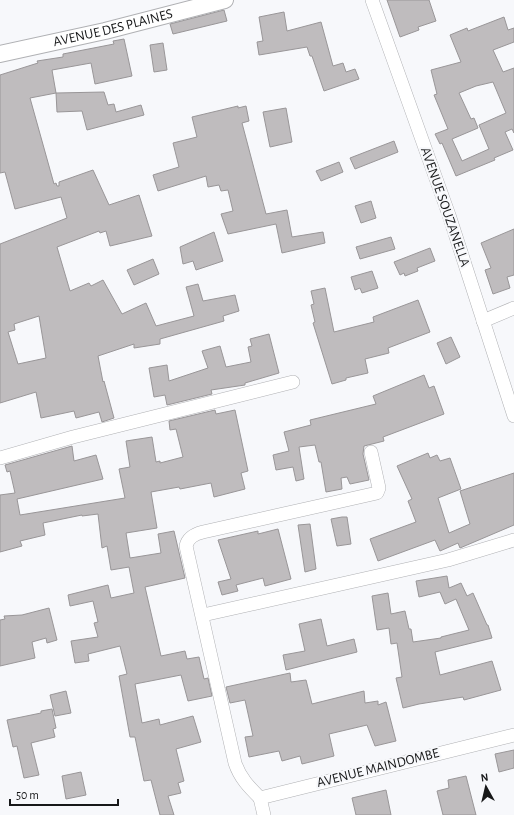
<svg xmlns="http://www.w3.org/2000/svg" width="514" height="815" font-family="'Alegreya Sans',sans-serif">
<rect width="100%" height="100%" fill="#f7f8fb"/>
<g fill="#bfbcbe" stroke="#999698" fill-rule="evenodd">
<polygon points="387,0 429,0 436,21 418,27 419,30 400,37"/>
<polygon points="224,10 227,21 173,34 170,24"/>
<polygon points="284,12 287,31 321,22 333,66 343,63 346,72 355,69 359,79 324,91 312,56 310,56 307,47 259,55 257,42 263,41 259,17"/>
<path d="M504 17 508 30 514 28V42L493 50 503 72 514 68V133L512 129 505 132 513 150 494 158 495 160 456 176 442 143 440 144 435 134 448 129 434 95 437 94 431 70 461 62 450 35 467 28 468 31ZM493 82 506 113 479 125 489 149 462 161 452 139 478 128 474 118 471 119 459 93 476 86Z"/>
<path d="M124 39 132 76 95 84 91 63 52 70 56 93 30 98 54 184 56 183 57 186H59V182L93 170 109 205 139 195 152 236 110 246 106 231 100 233 99 231 57 247 70 291 89 283 91 286 103 280 122 314 146 303 156 326 194 316 186 287 198 284 203 301 235 295 239 311 223 316 224 321 160 339V344L134 348V344L98 356 103 382 104 381 114 418 102 422 99 412 76 418 74 411 41 418 36 392 0 403V244L67 218 61 197 15 209 5 172 0 173V75L38 63 37 61 63 57V54L114 44 113 41ZM39 316 46 358 18 364 8 332 15 330 14 324Z"/>
<polygon points="163,43 167,70 154,72 150,45"/>
<polygon points="104,92 108,105 114,104 116,112 141,105 144,115 87,130 82,111 57,112 56,93"/>
<polygon points="238,106 238,108 246,106 249,121 242,123 266,214 287,210 292,237 323,232 325,243 282,253 276,224 228,234 221,214 233,211 228,190 221,191 219,185 208,187 206,176 158,191 153,175 179,167 173,143 197,137 192,117"/>
<polygon points="286,108 292,142 270,147 263,112"/>
<polygon points="394,141 398,152 355,169 350,158"/>
<polygon points="339,162 343,172 321,181 316,171"/>
<polygon points="371,201 376,218 361,223 355,206"/>
<polygon points="514,229 514,275 507,277 510,288 493,294 485,270 491,268 481,243"/>
<polygon points="214,232 223,261 196,270 193,261 183,264 180,247"/>
<polygon points="391,237 395,249 360,259 356,247"/>
<polygon points="430,248 435,261 417,268 418,271 405,276 404,273 400,275 394,262"/>
<polygon points="153,259 159,274 134,285 127,270"/>
<polygon points="372,271 378,288 362,293 360,288 355,290 351,277"/>
<polygon points="325,288 334,332 374,322 373,317 418,300 430,332 388,348 389,353 365,359 368,373 346,378 346,380 332,384 313,323 315,322 311,305 314,304 311,291"/>
<polygon points="269,334 279,373 245,383 245,385 211,390 212,394 167,405 165,395 154,397 149,368 167,365 169,381 208,368 202,351 220,346 226,367 251,362 248,347 252,346 250,339"/>
<polygon points="451,337 460,357 446,364 437,343"/>
<polygon points="424,375 429,388 434,386 444,414 383,437 384,441 364,446 363,454 369,480 350,484 347,477 341,478 342,489 326,492 321,462 319,462 315,445 299,447 304,479 296,481 293,467 276,470 273,455 289,451 284,432 311,425 310,420 376,404 373,396"/>
<polygon points="215,410 216,414 235,410 248,471 241,473 245,489 214,497 211,483 180,489 179,487 151,492 157,528 126,533 130,558 161,553 158,534 174,531 185,578 145,587 161,656 185,651 187,659 199,657 204,679 208,678 212,696 188,701 181,675 135,684 142,723 159,719 160,725 193,716 201,742 176,749 184,781 178,783 181,793 168,796 174,815 160,815 151,780 144,781 135,737 130,737 119,676 127,674 120,646 88,654 89,661 75,663 71,641 98,637 94,623 98,622 93,601 70,606 68,595 108,585 111,598 134,593 129,567 111,570 107,546 102,548 98,514 82,516 82,515 43,523 45,535 20,541 22,546 0,552 0,495 15,493 10,471 7,472 5,465 72,446 74,461 96,455 103,479 17,499 20,515 125,498 119,469 130,467 126,441 152,437 156,462 160,461 160,463 183,457 176,429 170,430 169,421"/>
<polygon points="428,453 430,458 437,455 440,461 450,458 461,489 438,498 449,533 470,524 460,491 514,473 514,525 460,548 458,543 440,551 435,540 378,561 370,539 416,522 408,501 412,499 397,466"/>
<polygon points="342,517 347,517 351,544 337,546 331,519"/>
<polygon points="310,524 316,569 305,572 298,525"/>
<polygon points="278,529 291,579 265,586 263,578 236,585 238,591 222,595 218,582 231,579 218,540 258,531 258,534"/>
<polygon points="447,576 449,588 461,583 467,596 473,593 487,625 488,625 492,638 435,652 440,675 492,661 501,690 464,700 463,697 419,704 403,708 396,678 402,677 397,643 391,644 389,628 377,630 372,596 388,593 391,614 405,611 409,629 411,629 413,642 441,638 441,637 469,630 456,599 445,604 440,592 419,597 416,581"/>
<polygon points="49,608 57,640 47,643 46,638 32,642 35,658 0,666 0,620 5,619 4,616 22,615"/>
<polygon points="321,619 327,646 354,639 357,652 286,670 283,655 305,651 299,624"/>
<polygon points="290,673 291,682 306,680 312,704 364,691 365,703 378,701 378,705 386,702 396,741 375,746 367,725 329,734 334,756 302,764 300,756 282,761 279,751 249,757 245,737 253,736 245,700 230,703 226,687"/>
<polygon points="66,691 71,713 55,716 50,695"/>
<polygon points="52,709 56,728 53,729 55,737 31,743 39,775 24,778 17,746 13,747 7,720 41,713 41,711"/>
<polygon points="514,750 514,768 499,772 495,754"/>
<polygon points="81,772 86,795 66,799 62,776"/>
<polygon points="466,776 476,815 443,815 437,791 449,788 448,780"/>
<polygon points="386,790 391,815 356,815 352,798"/>
</g>
<g fill="none" stroke-linecap="round" stroke-linejoin="round">
<g stroke="#b0b1b4" stroke-width="14">
<g id="minor">
<polyline points="372,0 449,215 514,416"/>
<polyline points="483,321 514,308"/>
<polyline points="0,458 73,437 293,382"/>
<polyline points="203,615 448,560 514,540"/>
<path d="M260 798C249 787 240 778 235 763L186 546C188 537 195 534 203 532L377 493 379 488 371 452"/>
<polyline points="260,798 514,735"/>
<polyline points="260,798 264,815"/>
</g>
</g>
<g stroke="#b0b1b4" stroke-width="18">
<g id="tertiary">
<path id="s1" d="M0 54 105 31 225 0"/>
</g>
</g>
<use href="#minor" stroke="#fff" stroke-width="13"/>
<use href="#tertiary" stroke="#fff" stroke-width="16"/>
</g>
<g text-anchor="middle" dominant-baseline="central" stroke-width="4" stroke-linejoin="round" paint-order="stroke">
<g font-size="14" fill="#171819" stroke="#f7f8fb">
<text stroke="none"><textPath href="#s1" startOffset="116">AVENUE DES PLAINES</textPath></text>
<text transform="translate(445 207) rotate(71)">AVENUE SOUZANELLA</text>
<text transform="translate(378 768) rotate(-14)">AVENUE MAINDOMBE</text>
</g>
</g>
<g transform="translate(486 787) rotate(352)" stroke="#f7f8fb" stroke-width="3" paint-order="stroke">
<path d="M0-3L7 15L0 10L-7 15Z" fill="#171819"/>
<text y="-6" font-size="11" font-weight="bold" text-anchor="middle" fill="#171819">N</text>
</g>
<path d="M10 799v6h108v-6" fill="none" stroke="#171819" stroke-width="2"/>
<text x="16" y="799" font-size="12" fill="#171819" stroke="#f7f8fb" stroke-width="3" paint-order="stroke">50 m</text>
</svg>
